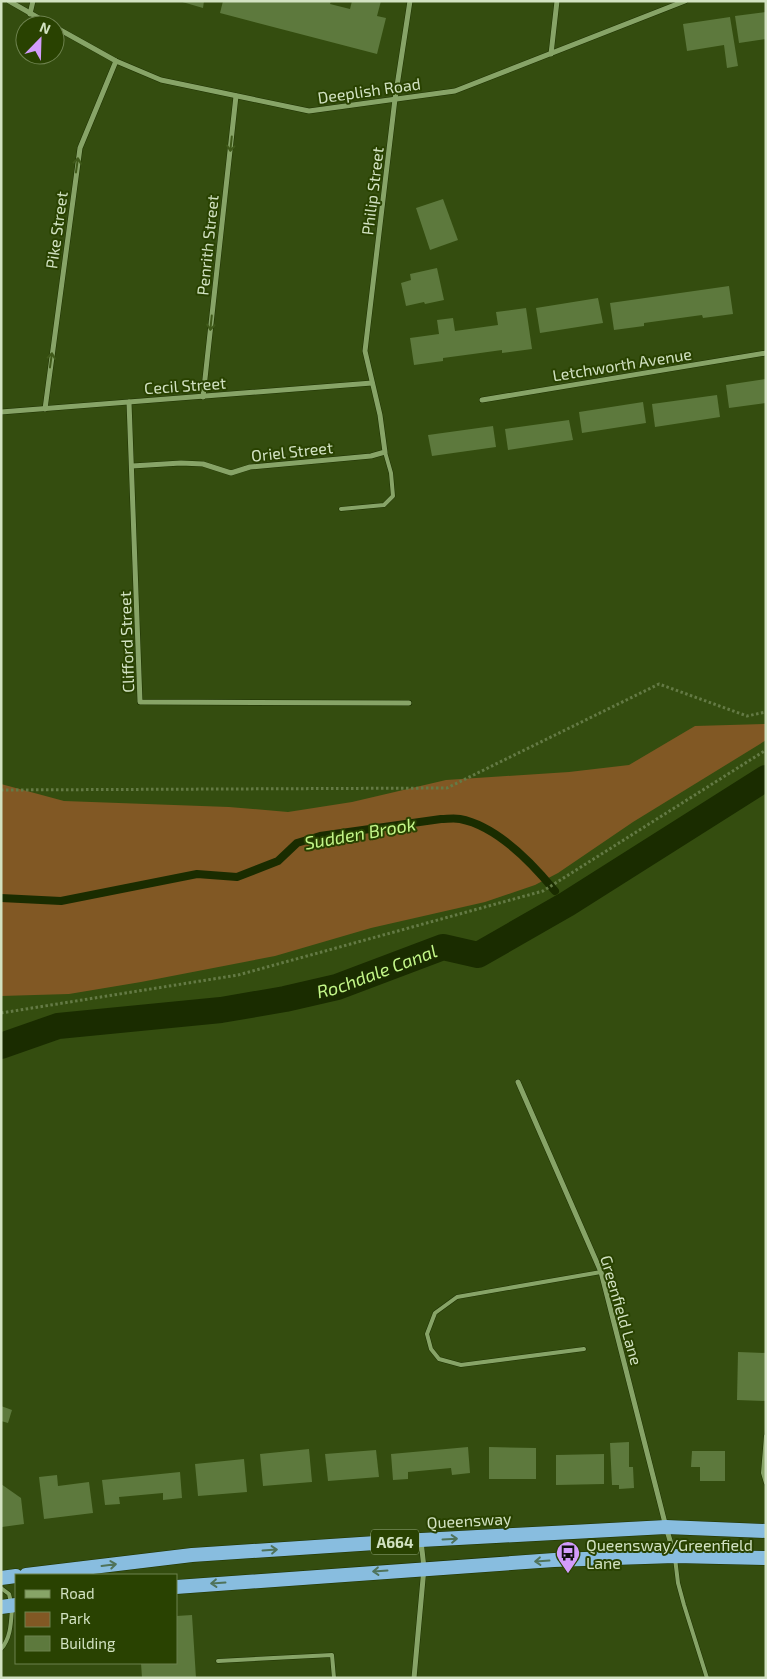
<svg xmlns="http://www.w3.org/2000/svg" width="767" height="1679" font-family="'Exo 2',sans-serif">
<rect width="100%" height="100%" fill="#344d0f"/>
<polygon fill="#815824" points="766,724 766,740 760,744 633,822 558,873 535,885 485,902 371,928 275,956 141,982 69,994 1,996 1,784 64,801 229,807 288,812 352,802 446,780 569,772 629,765 695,726"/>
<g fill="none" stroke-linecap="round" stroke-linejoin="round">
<path stroke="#1a2c00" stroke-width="8" d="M1 898 61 901 197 874 237 877 278 861 297 843 320 836 441 819C447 819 454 818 460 819 497 826 532 863 555 891"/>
<path stroke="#1a2c00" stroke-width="26" id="s1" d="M1 1046 58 1026 221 1010 285 999 337 987 443 947 478 955 567 904 766 778"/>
</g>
<g fill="#5d793d">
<polygon points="179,1 204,1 203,8"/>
<polygon points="223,1 331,1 330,4 350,9 352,1 381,1 377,16 386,18 377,54 220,13"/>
<polygon points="766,12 766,39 739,43 735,16"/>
<polygon points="730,17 738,66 727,68 724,45 687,51 683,24"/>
<polygon points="443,199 458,240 430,250 416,208"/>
<polygon points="437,268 444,300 425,304 424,302 406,306 401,283 411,280 410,274"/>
<polygon points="729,286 733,314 703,318 702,315 644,323 644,326 614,330 610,303"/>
<polygon points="598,298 603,323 540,333 536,308"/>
<polygon points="526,308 532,349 502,353 502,350 473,354 443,358 443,361 414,365 410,338 439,334 437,320 453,318 455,331 498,325 496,312"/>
<polygon points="766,379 766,403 729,408 726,385"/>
<polygon points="717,395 720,417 655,427 652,404"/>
<polygon points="643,402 646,423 582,433 579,412"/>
<polygon points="569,420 573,440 508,450 505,429"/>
<polygon points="493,426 496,447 432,456 428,435"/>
<polygon points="738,1352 766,1353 766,1401 737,1400"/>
<polygon points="1,1406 12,1410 8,1423 1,1421"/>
<polygon points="629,1442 629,1467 633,1467 634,1488 619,1489 619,1485 612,1485 610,1443"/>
<polygon points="468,1447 470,1473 452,1475 451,1468 408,1472 408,1479 393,1480 391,1454"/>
<polygon points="489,1447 536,1448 536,1479 489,1479"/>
<polygon points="309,1449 312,1482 263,1486 260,1454"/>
<polygon points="376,1450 379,1477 328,1481 325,1454"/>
<polygon points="692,1451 725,1451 725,1481 700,1481 700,1467 691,1467"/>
<polygon points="604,1454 604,1484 556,1485 556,1455"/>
<polygon points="244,1459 247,1492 198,1496 195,1464"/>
<polygon points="180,1472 182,1498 163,1500 163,1493 119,1497 120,1504 105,1505 102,1480"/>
<polygon points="57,1475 58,1486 89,1482 93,1513 44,1519 39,1477"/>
<polygon points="1,1484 21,1498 24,1524 2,1527"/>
<polygon points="192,1615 196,1678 142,1678 141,1663 176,1663 176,1616"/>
</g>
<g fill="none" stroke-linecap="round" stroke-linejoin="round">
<g stroke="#1e3102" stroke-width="5">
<g id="service">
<polyline points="341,509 384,505 393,496 391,473 385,452"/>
<polyline points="584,1349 461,1365 439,1359 431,1349 427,1334 435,1313 457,1297 601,1272"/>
<polyline points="766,1436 763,1473 766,1483"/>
<polyline points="675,1558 678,1583 684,1605 707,1678"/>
<polyline points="1,1588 9,1594 11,1602"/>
<path d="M1 1649C11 1638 11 1622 12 1608"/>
<polyline points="218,1661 332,1655 334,1678"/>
</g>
</g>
<g stroke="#1e3102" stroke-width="6">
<g id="minor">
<polyline points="9,1 51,25"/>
<polyline points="30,14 33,1"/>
<polyline points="55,27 116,61 161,80 309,111 455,91 685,1"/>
<polyline points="551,54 557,1"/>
<polyline points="203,397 236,96"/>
<polyline points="482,400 766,353"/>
<polyline points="129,402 140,702 409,703"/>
<polyline points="45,409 80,148 116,61"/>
<polyline points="1,412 372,383"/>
<polyline points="132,466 181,463 203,464 231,473 250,467 371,456 385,452 380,415 365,351 395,99 410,1"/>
<polyline points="518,1082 601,1272 666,1527 674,1554"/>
<polyline points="414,1678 424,1568 421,1541"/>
</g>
</g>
<g stroke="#1e3102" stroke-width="15">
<g id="trunk">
<polyline points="26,1575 192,1555 421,1540 666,1527 766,1531"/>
<polyline points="1,1578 16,1576"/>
<polyline points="176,1587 554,1560 675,1556 766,1558"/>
<polyline points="1,1607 16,1605"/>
</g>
</g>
<g stroke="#647a45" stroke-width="3" stroke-dasharray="2.5 2.5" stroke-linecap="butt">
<polyline points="1,790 447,788 659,684 747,716 766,712"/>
<polyline points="1,1013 238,975 543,891 766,750"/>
</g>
<use href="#service" stroke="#87a467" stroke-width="4"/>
<use href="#minor" stroke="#87a467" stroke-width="5"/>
<use href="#trunk" stroke="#88bddf" stroke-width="14"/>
</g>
<defs><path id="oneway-shaft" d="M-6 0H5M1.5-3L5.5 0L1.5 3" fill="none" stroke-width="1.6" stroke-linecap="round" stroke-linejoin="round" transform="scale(1.25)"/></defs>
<g stroke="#405a1a">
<use href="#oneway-shaft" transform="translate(231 144) rotate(96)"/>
<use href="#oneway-shaft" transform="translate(77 165) rotate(-82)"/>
<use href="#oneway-shaft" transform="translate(211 323) rotate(96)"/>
<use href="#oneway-shaft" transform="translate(51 360) rotate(-82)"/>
</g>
<g stroke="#4f735a">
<use href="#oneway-shaft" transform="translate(450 1539) rotate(-3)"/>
<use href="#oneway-shaft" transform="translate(270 1550) rotate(-4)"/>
<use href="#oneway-shaft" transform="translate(542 1561) rotate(176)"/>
<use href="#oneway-shaft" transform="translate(109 1565) rotate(-7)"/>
<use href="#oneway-shaft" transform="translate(380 1571) rotate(176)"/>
<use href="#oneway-shaft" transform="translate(218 1583) rotate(176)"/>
</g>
<defs>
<g id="bus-pin" transform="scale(1.25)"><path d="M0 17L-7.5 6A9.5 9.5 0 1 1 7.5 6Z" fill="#d39cfc" stroke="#294201"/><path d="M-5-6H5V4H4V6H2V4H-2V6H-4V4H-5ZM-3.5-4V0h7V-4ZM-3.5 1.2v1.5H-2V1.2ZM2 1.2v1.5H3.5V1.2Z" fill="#111"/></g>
</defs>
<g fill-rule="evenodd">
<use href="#bus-pin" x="568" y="1553"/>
</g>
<g text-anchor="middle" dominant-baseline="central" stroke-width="4" stroke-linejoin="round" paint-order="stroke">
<rect fill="#294201" stroke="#9fb288" stroke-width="1" x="371" y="1529.5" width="48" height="25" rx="4"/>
<g font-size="15" font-weight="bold" fill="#d2e2c2">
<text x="395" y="1542">A664</text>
</g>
<g font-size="16" fill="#d2e2c2" stroke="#294201">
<text transform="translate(369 90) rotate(-8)">Deeplish Road</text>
<text transform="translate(372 191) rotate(-83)">Philip Street</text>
<text transform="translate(56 230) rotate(-82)">Pike Street</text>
<text transform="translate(207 245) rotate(-84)">Penrith Street</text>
<text transform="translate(622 364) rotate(-9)">Letchworth Avenue</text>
<text transform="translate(185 385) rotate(-4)">Cecil Street</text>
<text transform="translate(292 451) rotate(-6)">Oriel Street</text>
<text transform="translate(126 642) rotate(-92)">Clifford Street</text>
<text transform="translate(622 1310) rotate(74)">Greenfield Lane</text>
<text transform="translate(469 1520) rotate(-3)">Queensway</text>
</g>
<g font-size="16" fill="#d2e2c2" stroke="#294201" text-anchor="start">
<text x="586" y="1544">Queensway/Greenfield<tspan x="586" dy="18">Lane</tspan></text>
</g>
<g font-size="18" font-style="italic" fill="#c3f688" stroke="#294201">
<text transform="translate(360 833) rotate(-10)">Sudden Brook</text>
<text stroke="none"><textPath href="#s1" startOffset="385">Rochdale Canal</textPath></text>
</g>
</g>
<rect width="767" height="1679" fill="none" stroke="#d2e2c2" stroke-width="5"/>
<rect x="15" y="1574" width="162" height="90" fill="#294201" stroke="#6d824e"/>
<rect x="25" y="1590" width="25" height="8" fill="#87a467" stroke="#6d824e"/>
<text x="60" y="1599" font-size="15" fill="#d2e2c2">Road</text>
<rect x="25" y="1612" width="25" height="15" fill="#815824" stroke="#6d824e"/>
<text x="60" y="1624" font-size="15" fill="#d2e2c2">Park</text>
<rect x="25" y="1636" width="25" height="15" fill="#5d793d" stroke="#6d824e"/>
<text x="60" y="1649" font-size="15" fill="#d2e2c2">Building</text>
<g transform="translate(40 40) rotate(23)"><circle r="24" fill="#294201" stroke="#6d824e"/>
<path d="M0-4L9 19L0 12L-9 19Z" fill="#d39cfc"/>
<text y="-8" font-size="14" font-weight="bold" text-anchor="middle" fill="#d2e2c2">N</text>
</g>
</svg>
